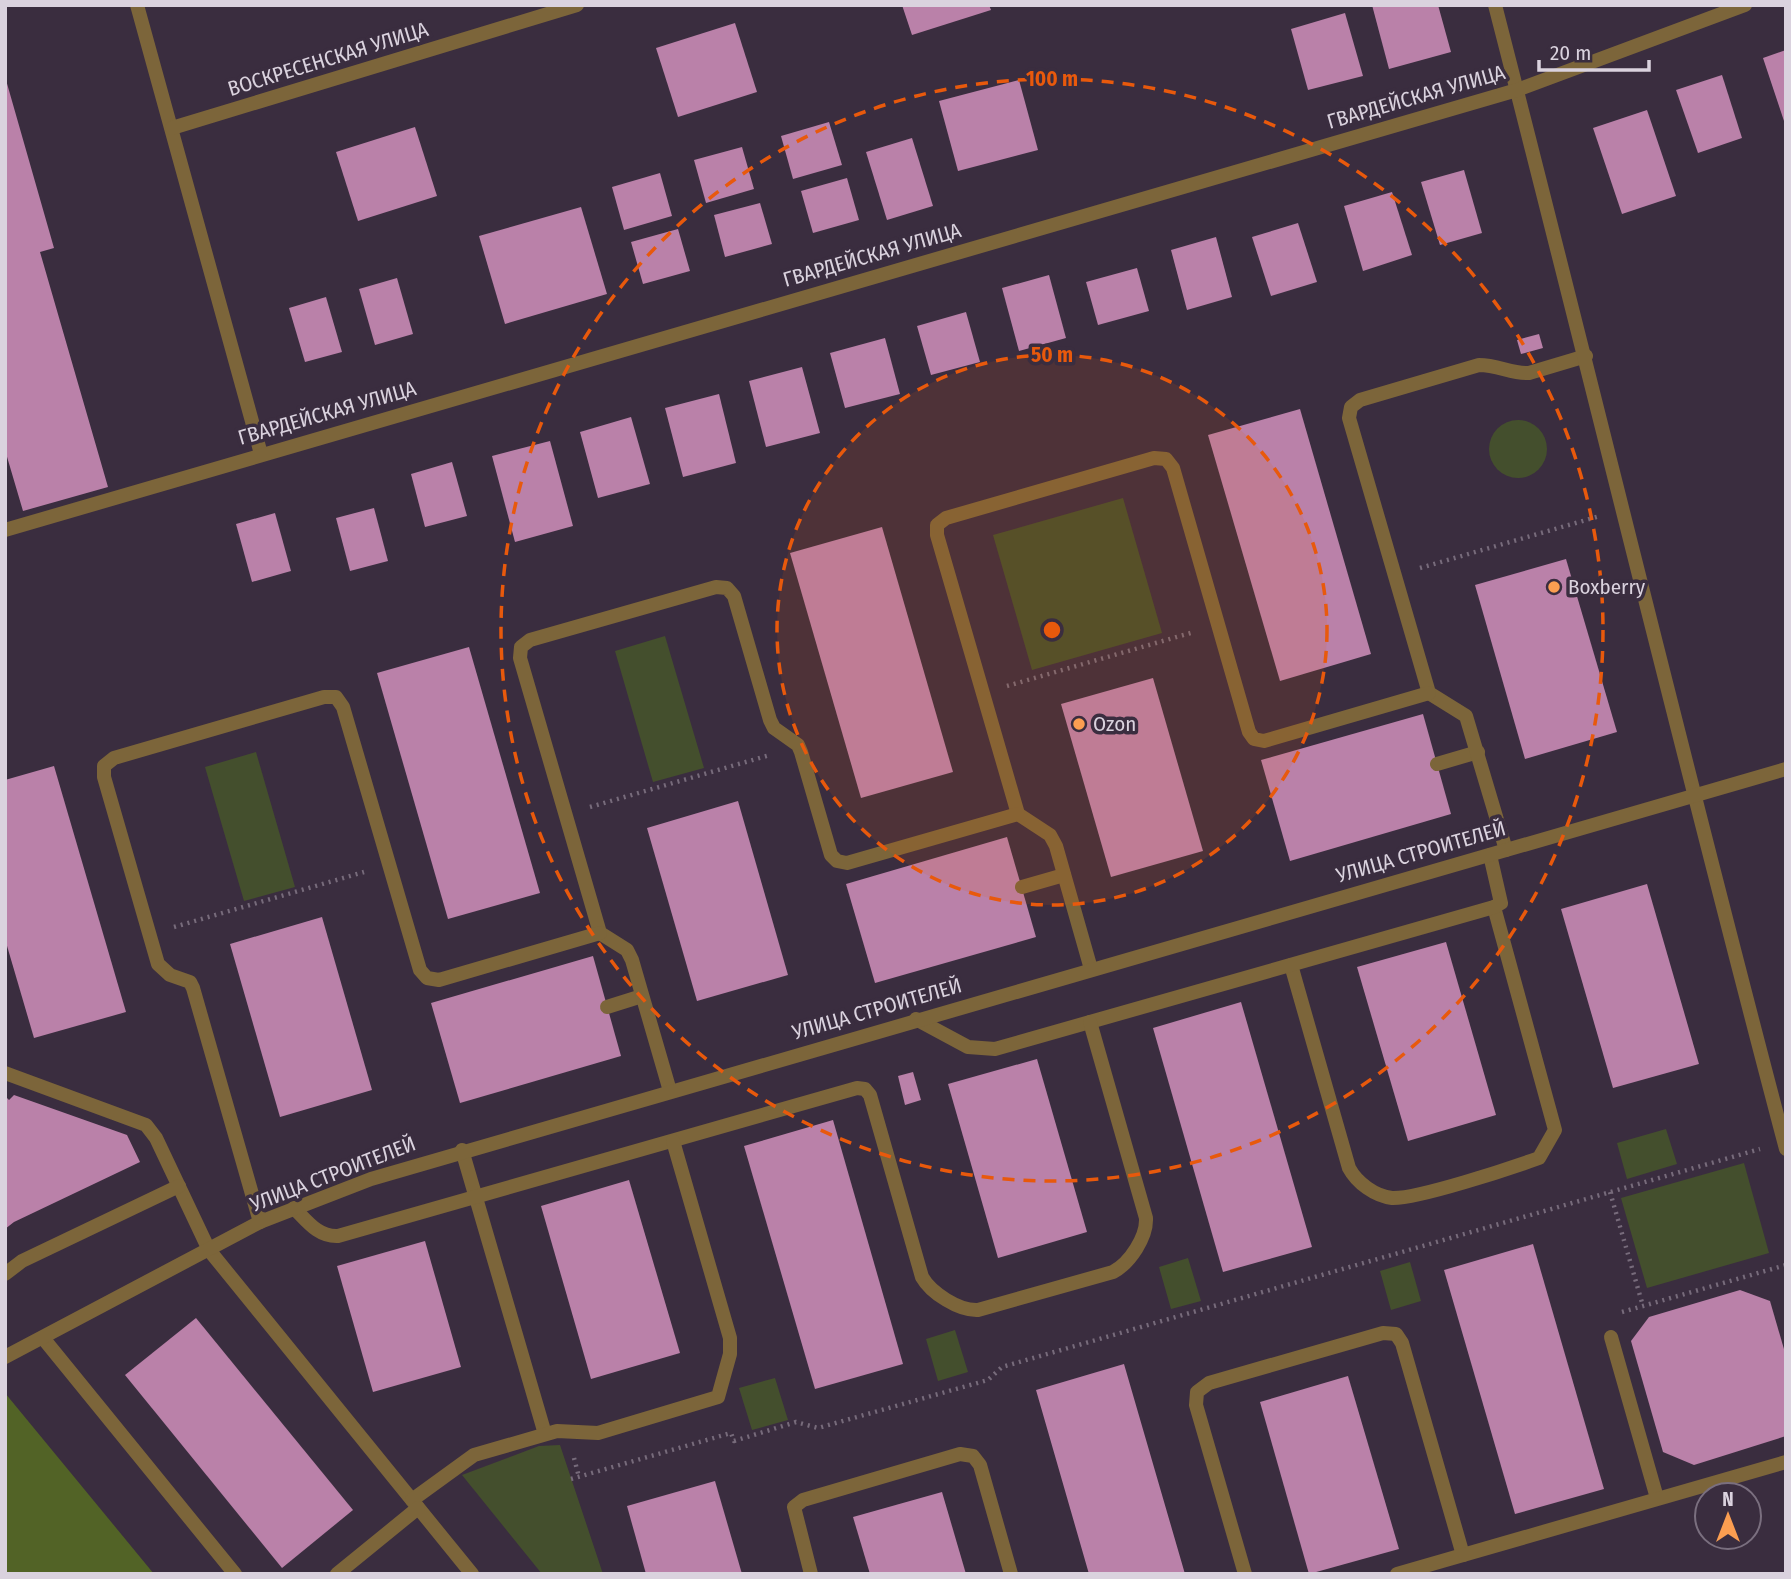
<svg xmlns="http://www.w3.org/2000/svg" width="1791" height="1579" font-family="'Fira Sans Condensed',sans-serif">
<rect width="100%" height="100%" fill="#3a2d3f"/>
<g fill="#444f2d">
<circle cx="1518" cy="449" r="29"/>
<polygon points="1123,498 1162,633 1032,670 993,535"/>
<polygon points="665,636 704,768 653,782 615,651"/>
<polygon points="256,752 295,887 244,901 205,767"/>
<polygon points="1666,1129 1677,1164 1627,1179 1617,1143"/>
<polygon points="1744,1163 1769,1253 1647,1288 1621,1198"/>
<polygon points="1188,1258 1201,1301 1171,1309 1159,1267"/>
<polygon points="1410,1262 1421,1301 1391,1310 1380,1271"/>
<polygon points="955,1330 968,1372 938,1381 926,1339"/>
<polygon points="775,1378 788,1420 752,1430 739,1388"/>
<polygon points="560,1445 603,1574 542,1574 462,1475 539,1446"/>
</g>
<polygon fill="#526326" points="5,1393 154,1574 5,1574"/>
<g fill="#ba81a9">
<polygon points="902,5 989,5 991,10 912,35"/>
<polygon points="1372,5 1438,5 1451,52 1389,69"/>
<polygon points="1345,13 1363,76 1308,90 1291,29"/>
<polygon points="735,23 757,92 678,117 656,48"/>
<polygon points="1786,50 1786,124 1785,124 1763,58"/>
<polygon points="1722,75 1742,138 1698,153 1676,90"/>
<polygon points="6,80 54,248 40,252 108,487 23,511 5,450"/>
<polygon points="1019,80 1038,150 958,171 939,101"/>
<polygon points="1647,110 1676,196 1622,214 1593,128"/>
<polygon points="829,122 842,165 793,179 781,136"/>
<polygon points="415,127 437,196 358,221 336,152"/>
<polygon points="912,138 933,206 887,220 866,152"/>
<polygon points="742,147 754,189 706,203 694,160"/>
<polygon points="1464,170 1482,233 1440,245 1421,182"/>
<polygon points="660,173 672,216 624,230 612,187"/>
<polygon points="847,178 859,220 813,233 801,191"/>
<polygon points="1392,192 1412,255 1363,271 1344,206"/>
<polygon points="760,203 772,244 725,257 714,215"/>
<polygon points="581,207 607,294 505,324 479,236"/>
<polygon points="1298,223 1317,282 1271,296 1252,237"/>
<polygon points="678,229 690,271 643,284 631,242"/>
<polygon points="1216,237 1232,297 1187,310 1171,250"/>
<polygon points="1137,268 1149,311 1098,325 1086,282"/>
<polygon points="1049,275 1066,338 1019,351 1002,288"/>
<polygon points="397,278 413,334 375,345 359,289"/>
<polygon points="326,297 342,352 305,362 289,308"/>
<polygon points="966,312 980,362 931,375 917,326"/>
<polygon points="1539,334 1543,348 1521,354 1517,340"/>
<polygon points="885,338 900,394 845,408 830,353"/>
<polygon points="802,367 820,433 766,447 749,381"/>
<polygon points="719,394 736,463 683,477 665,408"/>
<polygon points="1300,409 1371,654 1280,681 1208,435"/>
<polygon points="631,417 650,484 598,498 580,432"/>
<polygon points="550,441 573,526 515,542 492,456"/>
<polygon points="452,462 467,516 425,527 411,474"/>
<polygon points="374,508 388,561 350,571 336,518"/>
<polygon points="275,513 291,571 252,582 236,524"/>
<polygon points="882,527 953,772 861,798 790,553"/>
<polygon points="1566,559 1617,732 1525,759 1475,585"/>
<polygon points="469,647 540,893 448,919 377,673"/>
<polygon points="1153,678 1203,851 1111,877 1061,704"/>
<polygon points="1423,714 1451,814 1290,861 1261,760"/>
<polygon points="54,766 126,1012 34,1038 5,939 5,780"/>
<polygon points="738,801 788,975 697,1001 647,828"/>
<polygon points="1007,837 1036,937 875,983 846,884"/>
<polygon points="1647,884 1699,1064 1613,1088 1561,909"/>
<polygon points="322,917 372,1090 280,1117 230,944"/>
<polygon points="1446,942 1496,1115 1408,1141 1357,967"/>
<polygon points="593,956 621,1056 460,1103 431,1003"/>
<polygon points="1241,1002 1312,1247 1223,1272 1153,1028"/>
<polygon points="1037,1059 1087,1232 998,1258 948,1084"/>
<polygon points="913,1072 921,1100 905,1105 898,1076"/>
<polygon points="14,1095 127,1135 140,1162 14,1222 5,1229 5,1096 9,1100"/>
<polygon points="833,1120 903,1364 815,1389 744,1146"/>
<polygon points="629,1180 680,1353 591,1379 541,1206"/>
<polygon points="425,1241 461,1367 373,1392 337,1266"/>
<polygon points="1533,1244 1604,1489 1515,1514 1444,1270"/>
<polygon points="1740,1290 1770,1301 1786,1356 1786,1436 1694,1465 1663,1452 1631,1341 1649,1317"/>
<polygon points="196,1318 353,1510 282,1568 125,1375"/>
<polygon points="1124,1364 1142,1426 1185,1574 1089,1574 1036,1390"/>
<polygon points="1348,1376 1399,1549 1309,1574 1260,1402"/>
<polygon points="715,1481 742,1574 646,1574 627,1506"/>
<polygon points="942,1492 966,1574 870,1574 853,1517"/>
</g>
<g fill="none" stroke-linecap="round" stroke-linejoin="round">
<g stroke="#776b7b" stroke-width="4.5" stroke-dasharray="2 5" stroke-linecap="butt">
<polyline points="1420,568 1600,516"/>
<polyline points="1007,686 1194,632"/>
<polyline points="590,807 770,755"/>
<polyline points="174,927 364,872"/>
<polyline points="1610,1192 1643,1306"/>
<polyline points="1622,1312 1786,1265"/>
<polyline points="574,1458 579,1477"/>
<polyline points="571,1479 731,1433 734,1441 796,1422 818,1428 988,1380 1002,1367 1760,1149"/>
</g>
<g stroke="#7c653a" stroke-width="14">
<polyline points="1437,764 1478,752"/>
<path d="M1506 850 1466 716 1429 693 1349 418 1351 407 1360 400 1479 365C1498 365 1512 374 1529 373L1586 356"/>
<polyline points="1022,887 1064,875"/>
<path d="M1291 965 1349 1168C1357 1183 1375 1196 1392 1198 1418 1199 1511 1168 1539 1158L1555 1130 1494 907"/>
<polyline points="1091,969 1056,846 1050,835 1018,814 937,535 937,525 946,518 1154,458 1166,459 1173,468 1249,732 1254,739 1264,741 1429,693"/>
<polyline points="607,1007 642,996"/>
<polyline points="916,1019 968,1047 995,1049 1494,907 1501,903 1490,855"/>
<polyline points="5,1073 146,1125 156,1138 209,1250 472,1574"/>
<polyline points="670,1091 632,960 627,950 600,933 520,658 521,647 530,640 716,587 727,588 734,596 770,720 774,728 798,745 801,752 831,855 837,861 847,863 1018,814"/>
<polyline points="462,1150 545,1434"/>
<path d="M294 1208C307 1221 318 1237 338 1236L857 1088 865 1089 870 1095 922 1277C931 1293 959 1311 978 1310L1113 1272C1130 1263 1147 1237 1146 1218L1090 1022"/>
<polyline points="260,1222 193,988 190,982 170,975 158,964 104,777 104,766 114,758 324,697 336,697 343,707 420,970 427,978 439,980 600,933"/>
<polyline points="5,1274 22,1261 179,1186"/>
<polyline points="1611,1337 1657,1498"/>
<polyline points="43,1338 235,1574"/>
<polyline points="412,1500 474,1455 557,1431 598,1433 718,1397 730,1354 730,1338 673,1141"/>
<polyline points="337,1574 418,1508"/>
<polyline points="811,1574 794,1507 803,1500 960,1454 973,1456 980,1465 1011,1574"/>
<polyline points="1245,1574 1196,1405 1197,1392 1209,1383 1383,1333 1396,1334 1402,1343 1463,1555"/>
<polyline points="1397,1574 1786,1462"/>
</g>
<g stroke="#7c653a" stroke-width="14">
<polyline points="137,5 261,454"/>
<path d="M1495 5C1593 386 1685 768 1786 1149"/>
<polyline points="172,128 577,5"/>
<polyline points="5,530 1517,90 1745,5"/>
<polyline points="5,1357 260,1222 371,1179 1786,769"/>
</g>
</g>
<circle cx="1052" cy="630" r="275" fill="#e8590c" fill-opacity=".12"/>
<g fill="none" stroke="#e8590c" stroke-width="3.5" stroke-dasharray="12 9">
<circle cx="1052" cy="630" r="275"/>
<circle cx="1052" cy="630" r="551"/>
</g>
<g fill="#fb9e51" stroke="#3a2d3f" stroke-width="2.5">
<circle cx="1554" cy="587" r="7"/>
<circle cx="1079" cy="724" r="7"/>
</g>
<g text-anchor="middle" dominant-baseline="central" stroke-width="7" stroke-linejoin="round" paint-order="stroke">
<g font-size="21" fill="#dad2de" stroke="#3a2d3f">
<text transform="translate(328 59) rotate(-17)">ВОСКРЕСЕНСКАЯ УЛИЦА</text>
<text transform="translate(1416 97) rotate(-16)">ГВАРДЕЙСКАЯ УЛИЦА</text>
<text transform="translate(872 255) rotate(-16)">ГВАРДЕЙСКАЯ УЛИЦА</text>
<text transform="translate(327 413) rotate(-16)">ГВАРДЕЙСКАЯ УЛИЦА</text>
<text transform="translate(1421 852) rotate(-16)">УЛИЦА СТРОИТЕЛЕЙ</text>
<text transform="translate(877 1009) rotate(-16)">УЛИЦА СТРОИТЕЛЕЙ</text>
<text transform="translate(333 1174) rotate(-21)">УЛИЦА СТРОИТЕЛЕЙ</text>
</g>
<g font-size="21" fill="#dad2de" stroke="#3a2d3f" text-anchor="start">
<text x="1568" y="587">Boxberry</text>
<text x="1093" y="724">Ozon</text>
</g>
</g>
<circle cx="1052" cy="630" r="10" fill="#e8590c" stroke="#3a2d3f" stroke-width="3.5"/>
<g font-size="21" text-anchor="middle" font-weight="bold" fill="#e8590c" stroke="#3a2d3f" stroke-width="7" stroke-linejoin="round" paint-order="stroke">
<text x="1052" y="86">100 m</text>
<text x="1052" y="362">50 m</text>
</g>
<rect width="1791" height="1579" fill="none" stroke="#dad2de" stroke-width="14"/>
<g transform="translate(1728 1516)"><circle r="33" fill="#3a2d3f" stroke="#7a6f7f" stroke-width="2"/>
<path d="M0-5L12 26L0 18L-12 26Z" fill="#fb9e51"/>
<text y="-10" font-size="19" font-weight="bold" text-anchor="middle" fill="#dad2de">N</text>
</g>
<path d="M1539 60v10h110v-10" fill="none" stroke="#dad2de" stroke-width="3.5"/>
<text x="1550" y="60" font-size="21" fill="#dad2de" stroke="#3a2d3f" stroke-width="5" paint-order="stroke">20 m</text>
</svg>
